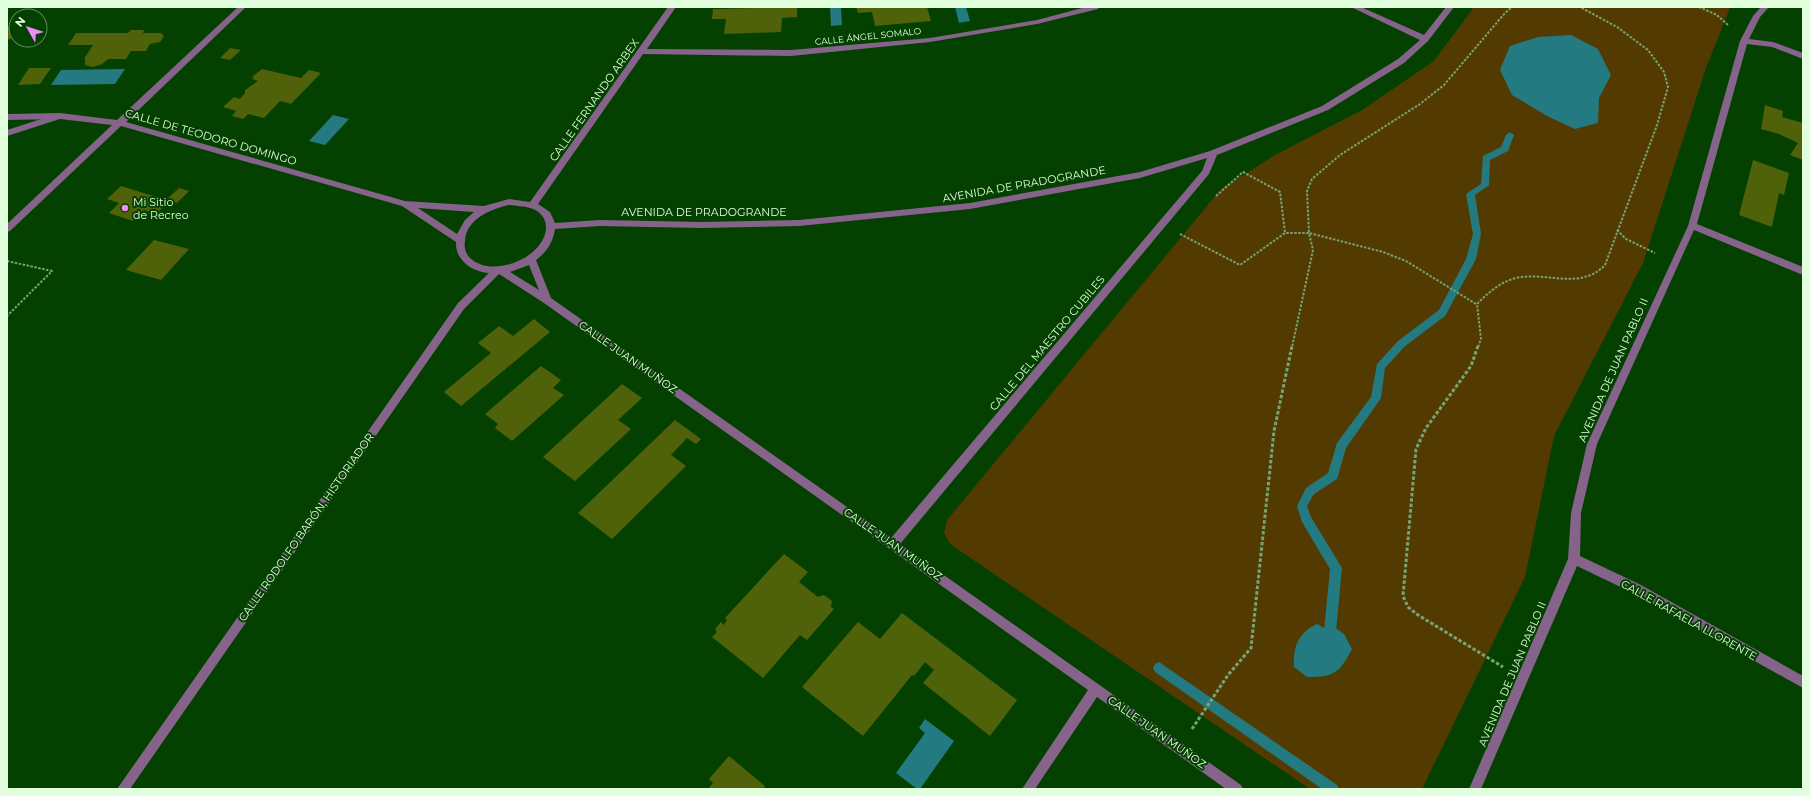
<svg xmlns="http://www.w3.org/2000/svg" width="1810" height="796" font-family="Montserrat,sans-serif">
<rect width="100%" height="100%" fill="#044101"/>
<polygon fill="#533a00" points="1474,7 1730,8 1706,68 1643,263 1554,436 1525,577 1422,789 1310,789 950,544 944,533 947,520 1221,189 1275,155 1362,110 1434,61"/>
<g fill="#237b81">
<polygon points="830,7 841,7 842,25 831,26"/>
<polygon points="955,7 966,7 970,21 959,23"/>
<polygon points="1571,35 1598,49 1611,75 1599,98 1598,123 1575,129 1549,117 1512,95 1500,70 1510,46 1538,37"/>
<polygon points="125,69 115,84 51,85 61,70"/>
<polygon points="333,115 349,119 325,145 309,141"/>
<path d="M1317 624 1330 631 1334 627 1344 634 1352 649C1339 673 1335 677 1307 677L1294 667C1293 647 1298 633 1317 624Z"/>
<polygon points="925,719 954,741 920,789 917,789 896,773 925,733 919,728"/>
</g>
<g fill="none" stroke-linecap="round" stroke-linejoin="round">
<g fill="#237b81" fill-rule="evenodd">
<polygon points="1510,132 1514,135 1508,151 1490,160 1489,185 1475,195 1481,234 1476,259 1445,316 1404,347 1385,368 1381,398 1346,448 1337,479 1314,494 1307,506 1311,517 1342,568 1336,631 1334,635 1330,637 1326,635 1324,631 1330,569 1302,522 1297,506 1306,488 1328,473 1337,443 1371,397 1377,364 1398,341 1439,310 1466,259 1473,234 1466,194 1481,184 1483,156 1501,147 1506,135"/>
<polygon points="1159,662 1337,785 1339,789 1322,789 1155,672 1153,668 1155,664"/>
</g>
</g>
<g fill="#4f6209">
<polygon points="797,7 797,17 782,18 781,32 724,34 726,19 712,19 713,9"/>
<polygon points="856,7 927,7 931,21 875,26 872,12 858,13"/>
<polygon points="7,27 16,27 16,37 7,40"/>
<polygon points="131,30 144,30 143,33 161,33 164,36 160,42 150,44 146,51 131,51 126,59 108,59 102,64 93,67 85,65 85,59 84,59 93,45 68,45 76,33 128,33"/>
<polygon points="230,48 241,50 230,60 220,58"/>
<polygon points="29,68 51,68 40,84 18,85"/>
<polygon points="262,69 301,78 309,70 321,73 291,104 280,101 264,118 248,114 243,119 232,116 236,111 223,107 234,97 240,99 245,93 245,90 258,81 252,79 254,77 252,77"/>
<polygon points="1765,105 1783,111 1782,117 1803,123 1803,160 1790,155 1798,143 1779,134 1761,129"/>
<polygon points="1753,160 1789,173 1784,195 1779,193 1772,227 1739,215"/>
<polygon points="121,186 166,200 179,188 189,191 177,203 169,201 156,214 144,210 133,221 109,213 119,203 107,199"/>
<polygon points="154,240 189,249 161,280 126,270"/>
<polygon points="534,319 550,332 461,406 444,392 491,353 478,343 499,326 513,336"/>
<polygon points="541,366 561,380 553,388 564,395 512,441 495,428 498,424 485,414"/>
<polygon points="622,384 642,398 618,420 631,429 575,481 543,457"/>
<polygon points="675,420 701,439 696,444 687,438 671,455 686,466 612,539 578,513"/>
<polygon points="784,554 808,572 799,582 818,597 824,595 832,601 831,607 834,609 807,640 800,635 763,678 712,637 717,632 715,629 721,622 724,625 727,620 725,618"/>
<polygon points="902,613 1017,700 990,736 923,683 934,670 925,662 914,676 912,675 863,736 802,687 858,622 880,639"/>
<polygon points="729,756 765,786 763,789 708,789 713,783 709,779"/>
</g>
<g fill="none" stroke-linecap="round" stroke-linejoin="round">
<g stroke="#77a474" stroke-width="2" stroke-dasharray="2.5 1.5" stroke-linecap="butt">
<polyline points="1699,7 1717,15 1729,26"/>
<polyline points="1216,196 1243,172 1280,192 1285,233"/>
<polyline points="1617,230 1626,239 1655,253"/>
<polyline points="1180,234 1240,265 1285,233 1309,233 1313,250 1292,347"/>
<polyline points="7,261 52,271 7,316"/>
<polyline points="1476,304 1406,261 1383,252 1309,233 1307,191 1312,179 1340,155 1420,104 1444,85 1505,13 1512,7"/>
<path d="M1478 347 1481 339 1477 304C1488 293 1500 282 1516 278 1546 271 1580 291 1605 265L1657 125 1668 87 1664 72 1648 50 1617 27 1580 7"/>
</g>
<g stroke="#77a474" stroke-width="3" stroke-dasharray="3.5 2" stroke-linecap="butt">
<polyline points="1478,346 1471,366 1426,428 1416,449 1403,596 1408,607 1418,615 1503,667"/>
<polyline points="1192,729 1228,675 1251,648 1274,431 1292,346"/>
</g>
<polygon fill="#85638a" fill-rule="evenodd" points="60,113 64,116 63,118 7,136 7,130"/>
<g fill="#85638a" fill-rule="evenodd">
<path d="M238 7H246L126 122 405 201 484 206 509 199 530 202 668 7H676L647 49 791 50 930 38 1037 20 1086 7H1099L1098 9 1037 24 930 42 791 56 643 54 538 204 550 212 555 223 600 220 702 222 799 220 970 203 1140 172 1210 151 1322 106 1398 59 1420 40 1351 7H1361L1424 35 1446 7H1454L1428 41 1404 63 1328 110 1217 155 1209 174 900 544 1241 785 1243 789H1226L1097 697 1035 789H1022L1088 690 544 303 499 274 464 309 130 789H117L458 303 489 273C472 272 455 260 456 242L402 206 121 126 10 231 7 232V224L112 125 60 119 7 120V114L60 113 117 120ZM1207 158 1202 171 891 538 551 298 536 260C547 252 553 242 555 229L600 226 702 228 799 226 970 209 1140 178ZM509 205C516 206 524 206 530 208 548 213 550 231 540 244 527 263 489 276 470 258 465 253 464 247 465 241 466 219 491 209 509 205ZM418 208 474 212 465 220 457 234ZM529 265 539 290 510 272Z"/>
<polygon points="1761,7 1769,7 1760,17 1749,39 1773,42 1803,53 1803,59 1772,47 1747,44 1697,224 1803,267 1803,275 1694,230 1597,444 1581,513 1580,556 1641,585 1803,676 1803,688 1633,593 1577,566 1481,789 1469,789 1568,559 1571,513 1587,444 1688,226 1740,41 1753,16"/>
</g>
</g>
<circle fill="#ec8cfb" stroke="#044101" stroke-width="1.5" cx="125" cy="208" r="4"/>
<g text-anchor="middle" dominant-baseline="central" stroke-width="4" stroke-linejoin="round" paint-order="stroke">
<g font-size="9" fill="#e1ffdd" stroke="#044101">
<text transform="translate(868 36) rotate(-6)">CALLE ÁNGEL SOMALO</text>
</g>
<g font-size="11" fill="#e1ffdd" stroke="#044101">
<text transform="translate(594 100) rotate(-55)">CALLE FERNANDO ARBEX</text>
<text transform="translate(211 137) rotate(16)">CALLE DE TEODORO DOMINGO</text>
<text transform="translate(1024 184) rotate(-10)">AVENIDA DE PRADOGRANDE</text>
<text x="704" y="212">AVENIDA DE PRADOGRANDE</text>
<text transform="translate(1047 343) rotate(-50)">CALLE DEL MAESTRO CUBILES</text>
<text transform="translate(628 357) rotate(35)">CALLE JUAN MUÑOZ</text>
<text transform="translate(1613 370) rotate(-66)">AVENIDA DE JUAN PABLO II</text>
<text transform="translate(306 527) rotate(-55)">CALLE RODOLFO BARÓN, HISTORIADOR</text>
<text transform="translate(893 544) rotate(35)">CALLE JUAN MUÑOZ</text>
<text transform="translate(1689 620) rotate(29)">CALLE RAFAELA LLORENTE</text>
<text transform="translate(1512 674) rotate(-67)">AVENIDA DE JUAN PABLO II</text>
<text transform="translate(1157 732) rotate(35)">CALLE JUAN MUÑOZ</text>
</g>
<g font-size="11" fill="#e1ffdd" stroke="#044101" text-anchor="start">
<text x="133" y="202">Mi Sitio<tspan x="133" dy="13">de Recreo</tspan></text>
</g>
</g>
<rect width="1810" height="796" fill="none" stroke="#e1ffdd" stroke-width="16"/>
<g transform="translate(28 28) rotate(309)"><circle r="19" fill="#044101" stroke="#5c8d59"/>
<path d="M0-3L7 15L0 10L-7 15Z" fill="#ec8cfb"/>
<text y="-6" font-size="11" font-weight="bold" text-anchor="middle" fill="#e1ffdd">N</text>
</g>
</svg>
